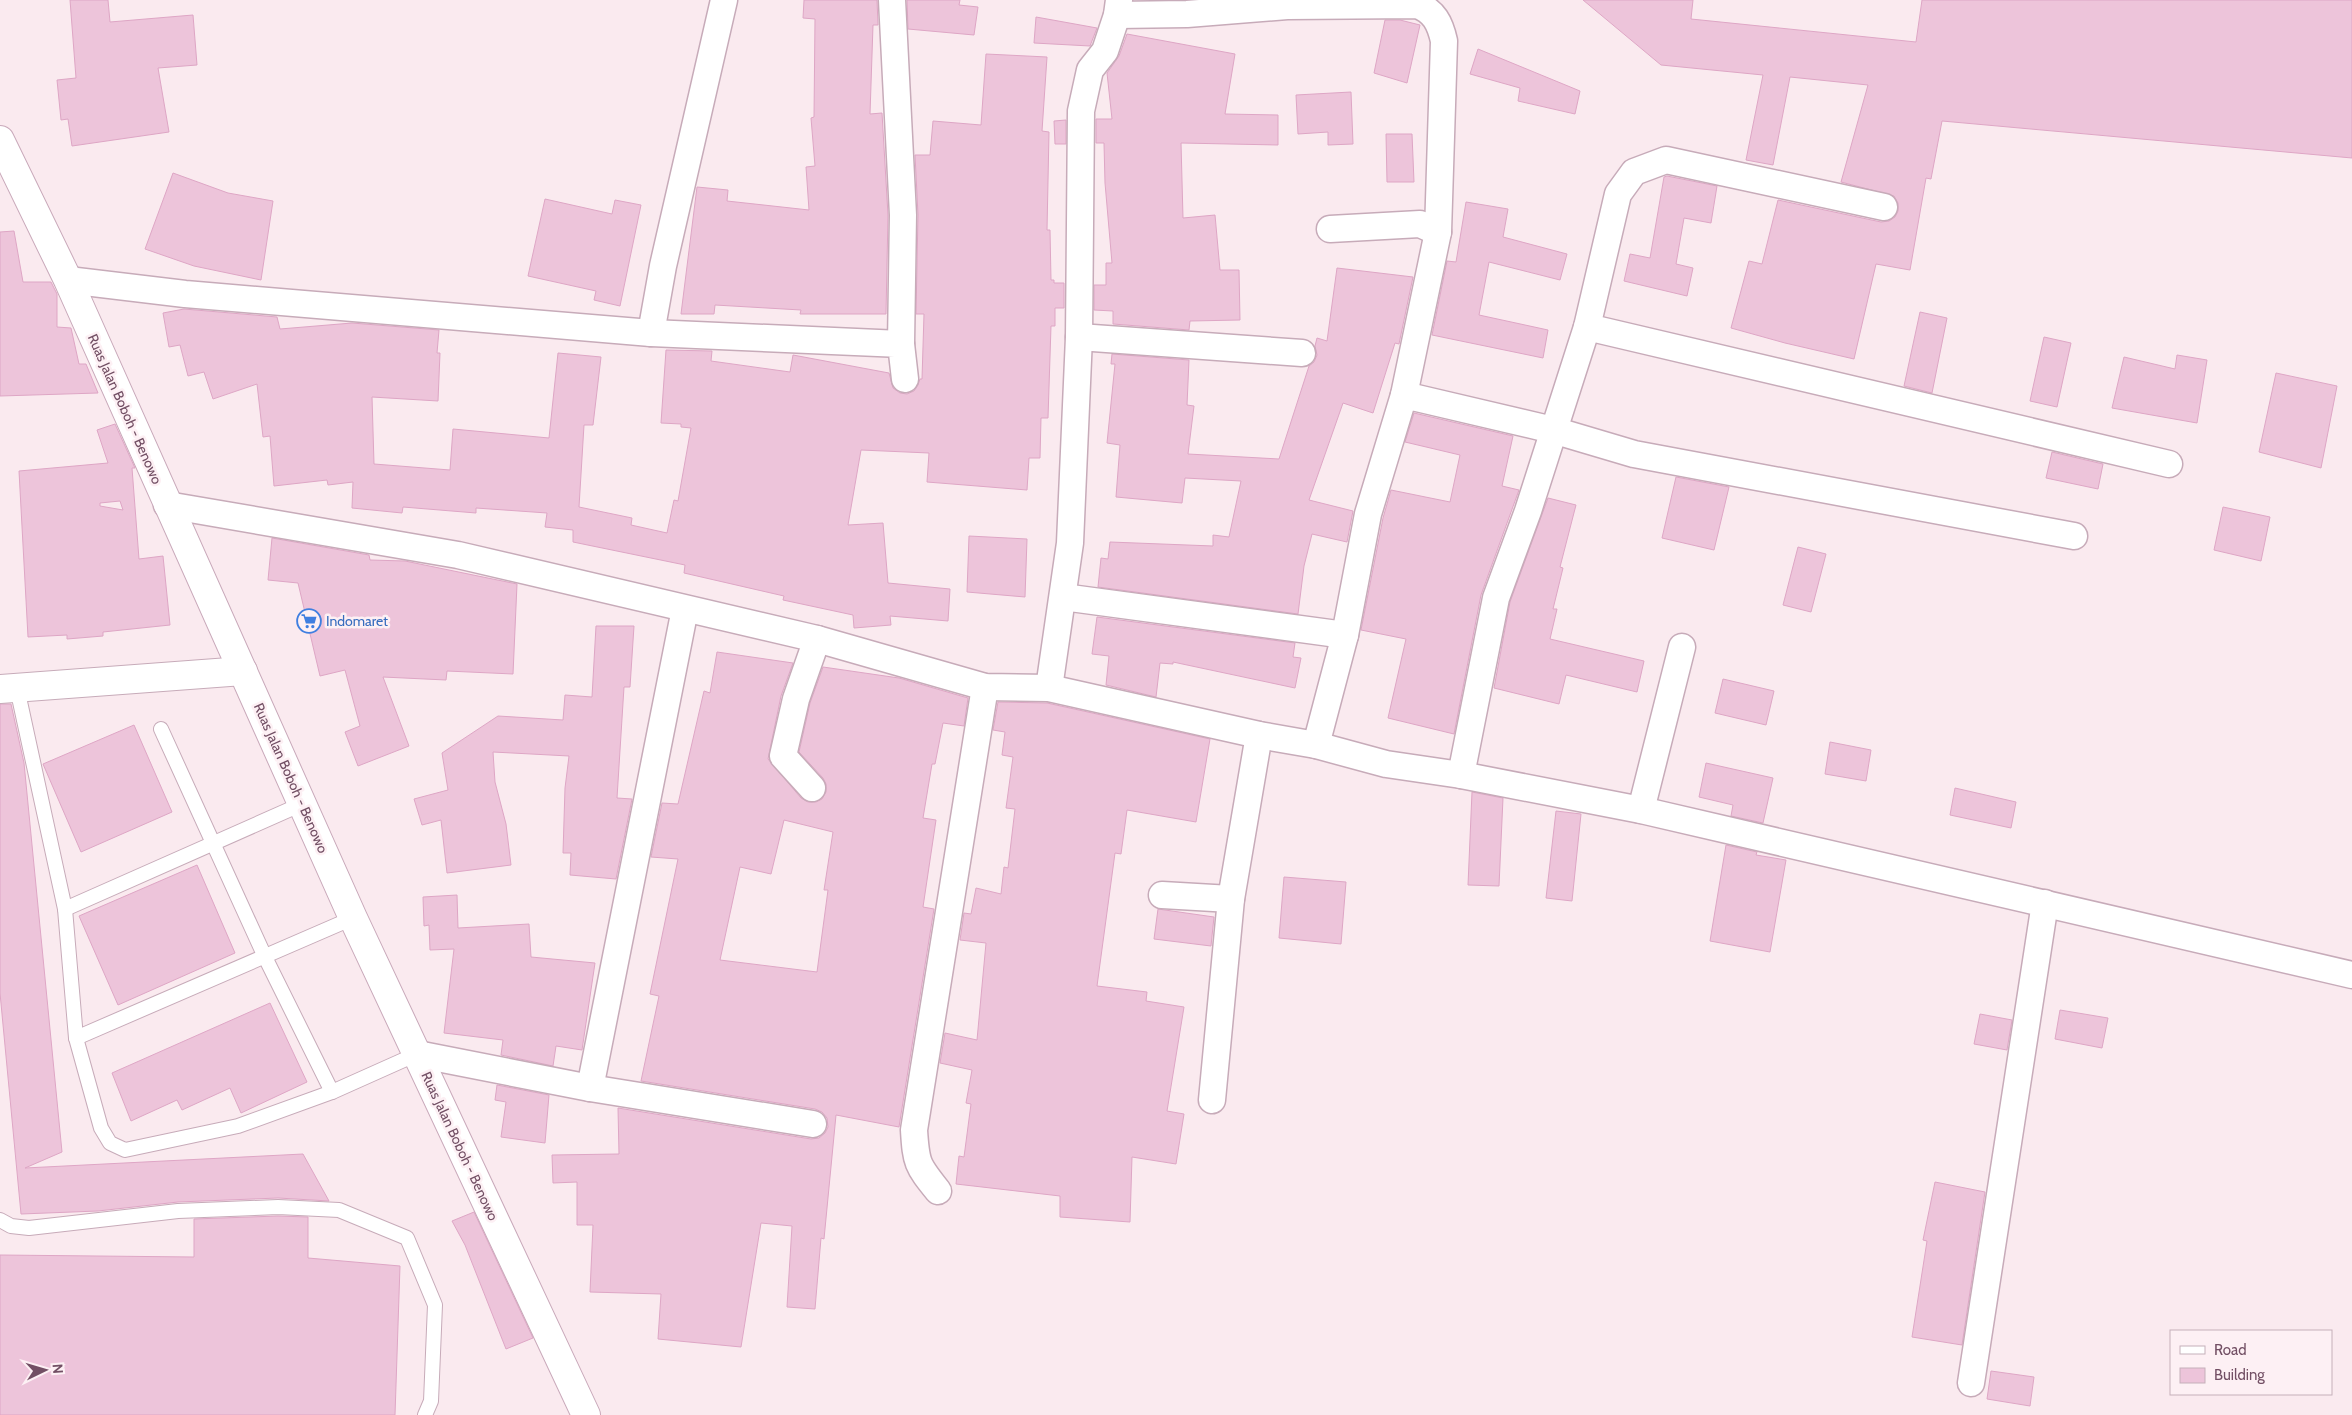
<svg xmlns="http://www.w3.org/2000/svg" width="2352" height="1415" font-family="Cabin,sans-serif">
<rect width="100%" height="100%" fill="#faeaef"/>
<g fill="#edc4da" stroke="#dea6c5" fill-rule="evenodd">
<polygon points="70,0 108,0 110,22 193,15 197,65 158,68 169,132 72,146 68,119 61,120 57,80 76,78"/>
<polygon points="804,0 877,0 878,25 873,25 870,114 882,113 888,215 886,314 800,314 801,310 715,305 714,314 681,314 697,187 728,190 727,201 809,210 806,167 815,166 811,118 814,117 815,19 803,18"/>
<polygon points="907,0 960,0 959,5 978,7 974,35 908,29"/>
<polygon points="1583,0 1693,0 1691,19 1916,42 1922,0 2352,0 2352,158 1942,121 1931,179 1926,178 1910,270 1876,264 1854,359 1785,343 1731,328 1749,261 1762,264 1778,200 1881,222 1889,221 1895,217 1898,211 1898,203 1894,196 1841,182 1868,85 1790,77 1773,165 1746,160 1763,75 1661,65"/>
<polygon points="1036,17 1097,28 1090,46 1034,43"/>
<polygon points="1385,20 1400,20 1420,25 1407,83 1374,73"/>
<polygon points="1127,34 1235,54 1225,114 1278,115 1278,145 1181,143 1183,218 1215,215 1220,270 1239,270 1240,320 1190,321 1189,330 1113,324 1113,311 1094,310 1094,285 1106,285 1106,263 1112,263 1105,183 1104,143 1096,143 1096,119 1112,119 1107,73 1119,56"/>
<polygon points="1478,49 1580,91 1575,114 1518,101 1520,88 1470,74"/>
<polygon points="986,54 1047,57 1042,131 1049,132 1047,230 1050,230 1051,280 1054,280 1054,283 1064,283 1064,308 1055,308 1055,326 1051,326 1048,418 1041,418 1040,458 1029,458 1027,490 927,482 929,453 861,450 848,525 883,523 888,583 950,589 948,621 890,616 891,625 854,628 853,615 783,600 784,596 684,573 685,565 573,542 573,530 545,527 547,513 476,508 476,513 403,507 402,513 352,508 353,482 328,485 327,480 274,486 270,436 263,437 257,384 213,399 204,372 188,376 180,345 169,347 163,313 184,309 277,317 280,329 352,323 439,330 437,353 440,353 438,401 372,397 374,464 450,470 453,429 549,438 558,353 601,357 593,425 584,425 579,507 632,518 631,525 667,533 674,500 678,501 691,428 681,427 681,424 661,423 666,350 712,351 711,361 790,372 793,355 889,373 893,388 900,393 907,394 914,391 918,385 920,379 922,379 924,314 916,314 918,215 915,155 930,155 933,121 981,125"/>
<polygon points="1351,92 1353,144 1328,145 1328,132 1298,134 1296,95"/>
<polygon points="1066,120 1066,144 1055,144 1054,121"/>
<polygon points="1386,134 1412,134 1414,182 1387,182"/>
<polygon points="173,173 228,193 273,201 261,280 194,266 145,249"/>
<polygon points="1667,176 1717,186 1711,223 1684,218 1676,264 1693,268 1687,296 1624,281 1630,254 1650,258 1664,177"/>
<polygon points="545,199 612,214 615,200 641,205 620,306 594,300 596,291 528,276"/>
<polygon points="1466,202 1508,209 1503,237 1567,254 1560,280 1489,262 1479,315 1548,330 1543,358 1432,335 1447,261 1456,262"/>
<polygon points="14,231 23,282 51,282 57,294 57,327 71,328 79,364 86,364 98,393 0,396 0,232"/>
<polygon points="1337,268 1413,277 1399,344 1395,343 1373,413 1343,403 1309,500 1353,511 1347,542 1312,534 1304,566 1298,614 1098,587 1101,558 1108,559 1110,542 1213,546 1213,535 1229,537 1241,481 1185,478 1182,503 1116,497 1120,445 1107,443 1115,364 1111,364 1112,354 1189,360 1187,405 1194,406 1188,454 1279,459 1309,366 1314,362 1317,355 1315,346 1317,338 1327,341"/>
<polygon points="1920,312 1947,318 1932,393 1904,386"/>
<polygon points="2044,337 2071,343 2057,407 2030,401"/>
<polygon points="2177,355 2207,360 2197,423 2112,408 2124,357 2175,369"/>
<polygon points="2276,373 2337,386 2321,468 2259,452"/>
<polygon points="1414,413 1513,436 1502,486 1519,490 1481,595 1454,734 1388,718 1406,639 1361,630 1383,518 1391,490 1450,502 1460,455 1405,442"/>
<path d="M115 424 135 468H132L139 559 163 556 170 625 103 632V636L67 639V635L28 637 19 471 108 463 97 430ZM120 501 123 510 100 506V503Z"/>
<polygon points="2052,452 2103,464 2098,489 2046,478"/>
<polygon points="1676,477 1729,487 1714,550 1662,538"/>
<polygon points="1548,498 1576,505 1560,567 1563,568 1553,609 1557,609 1550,639 1644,661 1637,692 1566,675 1559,704 1494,688 1510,602"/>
<polygon points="2223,507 2270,517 2261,561 2214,550"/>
<polygon points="969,536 1027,539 1025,597 967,592"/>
<polygon points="272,538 369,555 370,560 405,561 517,584 513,674 447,671 446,680 383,677 409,746 358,766 345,732 360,726 345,670 320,676 298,583 268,580"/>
<polygon points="1798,547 1826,554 1811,612 1783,605"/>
<polygon points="1097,617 1295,643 1293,657 1301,658 1295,688 1173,662 1173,664 1160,663 1156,697 1106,685 1109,656 1092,654"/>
<polygon points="596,626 634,626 630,687 624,687 617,798 632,799 616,879 570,875 571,853 563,853 565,788 569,756 493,752 495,782 506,824 511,865 447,873 441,820 422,825 414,799 448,790 442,753 498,716 563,720 565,695 592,697"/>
<path d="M717 652 793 663 781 696 768 759 801 798 808 802H816L822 799 826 792V784L823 778 799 752 810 703 823 667 899 678 968 698 964 726 943 723 935 764H932L923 818 936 820 923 907 934 909 899 1127 836 1115 824 1239 821 1238 815 1309 787 1307 792 1226 761 1223 741 1347 658 1339 661 1294 590 1292 593 1225H577V1182L553 1183 552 1155 619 1154 618 1108 811 1139 819 1138 825 1133 828 1127 827 1118 822 1112 815 1109 641 1081 659 996 650 994 678 859 651 857 662 803 678 804 704 691 710 693ZM784 820 833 832 824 890H828L817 972 720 960 740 867 771 874Z"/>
<polygon points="1723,679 1774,691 1766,725 1715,713"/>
<polygon points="998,702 1047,703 1210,739 1196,822 1127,810 1121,854 1115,853 1097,986 1147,992 1146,1001 1184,1007 1167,1111 1184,1114 1176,1164 1132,1157 1130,1222 1060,1217 1060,1196 956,1184 959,1156 964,1157 971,1104 966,1103 972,1070 940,1063 945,1033 977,1040 986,943 960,940 964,913 971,914 976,888 1001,894 1004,867 1008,868 1015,809 1006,808 1013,757 1002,755 1005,732 993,730"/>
<polygon points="0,704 11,704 24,763 62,1152 25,1168 303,1154 329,1201 278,1198 178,1202 98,1211 21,1214 0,993"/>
<polygon points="134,725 172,812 81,852 43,764"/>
<polygon points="1830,742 1871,750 1866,781 1825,774"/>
<polygon points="1706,763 1773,778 1763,823 1731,816 1733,805 1699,797"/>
<polygon points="1955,788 2016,802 2011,828 1950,815"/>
<polygon points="1472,792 1503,798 1499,886 1468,885"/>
<polygon points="1556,811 1581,814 1572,901 1546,898"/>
<polygon points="1726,845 1757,852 1756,855 1786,860 1770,952 1710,941"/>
<polygon points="197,865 235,953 118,1005 79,916"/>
<polygon points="1284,877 1346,882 1341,944 1279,938"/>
<polygon points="457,895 458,928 529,924 531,957 595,963 582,1050 556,1046 553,1066 501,1055 503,1040 444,1033 454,949 430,950 429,925 424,926 423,897"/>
<polygon points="1158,909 1214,917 1211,946 1154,939"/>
<polygon points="270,1003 307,1082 241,1113 230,1088 182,1110 177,1100 131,1121 112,1073"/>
<polygon points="2060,1010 2108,1018 2102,1048 2055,1039"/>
<polygon points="1980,1014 2012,1020 2007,1050 1974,1044"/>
<polygon points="497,1085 549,1095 545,1143 501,1137 506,1102 495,1100"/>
<polygon points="1935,1182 1985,1192 1962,1345 1912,1337 1927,1241 1923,1240"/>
<polygon points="474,1212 533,1338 506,1349 465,1245 452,1221"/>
<polygon points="278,1216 308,1217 308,1258 400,1266 395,1415 0,1415 0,1255 194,1257 194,1219"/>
<polygon points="1991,1371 2034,1377 2030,1406 1987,1399"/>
</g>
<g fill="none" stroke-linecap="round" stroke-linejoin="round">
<g stroke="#c7abb9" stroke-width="16">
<g id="service">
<polyline points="17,688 65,909 76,1038 101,1128 110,1143 125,1150 238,1126 332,1092 417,1054"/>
<polyline points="161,729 265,957 332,1092"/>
<polyline points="65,909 302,804"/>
<polyline points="76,1038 353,918"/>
<polyline points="0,1220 11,1226 29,1228 178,1211 278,1207 339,1210 407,1238 435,1305 431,1401 425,1415"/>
</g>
</g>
<g stroke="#c7abb9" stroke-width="29">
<g id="minor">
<polyline points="892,0 903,215 901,344"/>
<path d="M1117 15 1187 14 1287 6 1417 5C1434 11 1440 23 1444 41L1438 232"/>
<polyline points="1330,229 1420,224 1438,232 1404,395"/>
<polyline points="68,280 185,294 651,333 901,344 905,379"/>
<polyline points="1587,327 2169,464"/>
<polyline points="651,333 663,266 724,0"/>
<polyline points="1079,337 1302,353"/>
<polyline points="167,505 458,555 817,639 985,687 1049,688 1259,735 1316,745 1386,764 1461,775 1641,810 2352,975"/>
<polyline points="1063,597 1345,635"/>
<polyline points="1049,688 1070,543 1079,337 1081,111 1090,70 1105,51 1117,15 1119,0"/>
<polyline points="1316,745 1345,635 1368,514 1404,395 1553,430 1634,454 2074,536"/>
<polyline points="1461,775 1496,598 1528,511 1587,327 1618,194 1634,172 1666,160 1884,207"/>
<polyline points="812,788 783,756 796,699 817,639"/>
<polyline points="1641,810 1682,647"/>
<polyline points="1162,895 1231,899"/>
<polyline points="417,1054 590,1088 813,1124"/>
<polyline points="590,1088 685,609"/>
<polyline points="1212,1100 1231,899 1259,735"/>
<path d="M938 1191C917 1165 916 1163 914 1130L985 687"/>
<polyline points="1971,1383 2045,903"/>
</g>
</g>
<g stroke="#c7abb9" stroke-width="30">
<polyline id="tertiary" points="0,689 243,671"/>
</g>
<g stroke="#c9a9ba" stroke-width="30">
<polyline id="secondary" points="0,140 68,280 353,918 586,1415"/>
</g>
<use href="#service" stroke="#fff" stroke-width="14"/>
<use href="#minor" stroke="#fff" stroke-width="26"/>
<use href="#tertiary" stroke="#fff" stroke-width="28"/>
<use href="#secondary" stroke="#fff" stroke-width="28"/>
</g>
<defs>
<g id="supermarket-ring" transform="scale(1.25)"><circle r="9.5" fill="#fdf0f4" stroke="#3f7fe0" stroke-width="1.5"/><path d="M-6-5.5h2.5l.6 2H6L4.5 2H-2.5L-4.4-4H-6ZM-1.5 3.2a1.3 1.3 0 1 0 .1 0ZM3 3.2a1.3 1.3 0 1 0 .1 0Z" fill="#3f7fe0"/></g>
</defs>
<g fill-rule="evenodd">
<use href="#supermarket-ring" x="309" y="621"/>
</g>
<g text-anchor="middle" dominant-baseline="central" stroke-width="5" stroke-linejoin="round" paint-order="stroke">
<g font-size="14" fill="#724f64" stroke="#fdf0f4">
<text transform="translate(125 409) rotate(66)">Ruas Jalan Boboh - Benowo</text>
<text transform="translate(291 778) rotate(66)">Ruas Jalan Boboh - Benowo</text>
<text transform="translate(460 1146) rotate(65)">Ruas Jalan Boboh - Benowo</text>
</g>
<g font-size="14" fill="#366cbe" stroke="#fdf0f4" text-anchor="start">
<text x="326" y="621">Indomaret</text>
</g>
</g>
<rect x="2170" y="1330" width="162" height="65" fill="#fdf0f4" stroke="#c5b0ba"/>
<rect x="2180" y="1346" width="25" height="8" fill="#ffffff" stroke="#c5b0ba"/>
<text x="2214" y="1355" font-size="15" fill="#724f64">Road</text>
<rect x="2180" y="1368" width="25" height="15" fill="#edc4da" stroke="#c5b0ba"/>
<text x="2214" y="1380" font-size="15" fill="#724f64">Building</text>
<g transform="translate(45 1370) rotate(85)" stroke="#fdf0f4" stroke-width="4" paint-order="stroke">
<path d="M0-4L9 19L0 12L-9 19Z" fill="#724f64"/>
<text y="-8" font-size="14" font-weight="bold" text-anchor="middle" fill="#724f64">N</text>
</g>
</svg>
